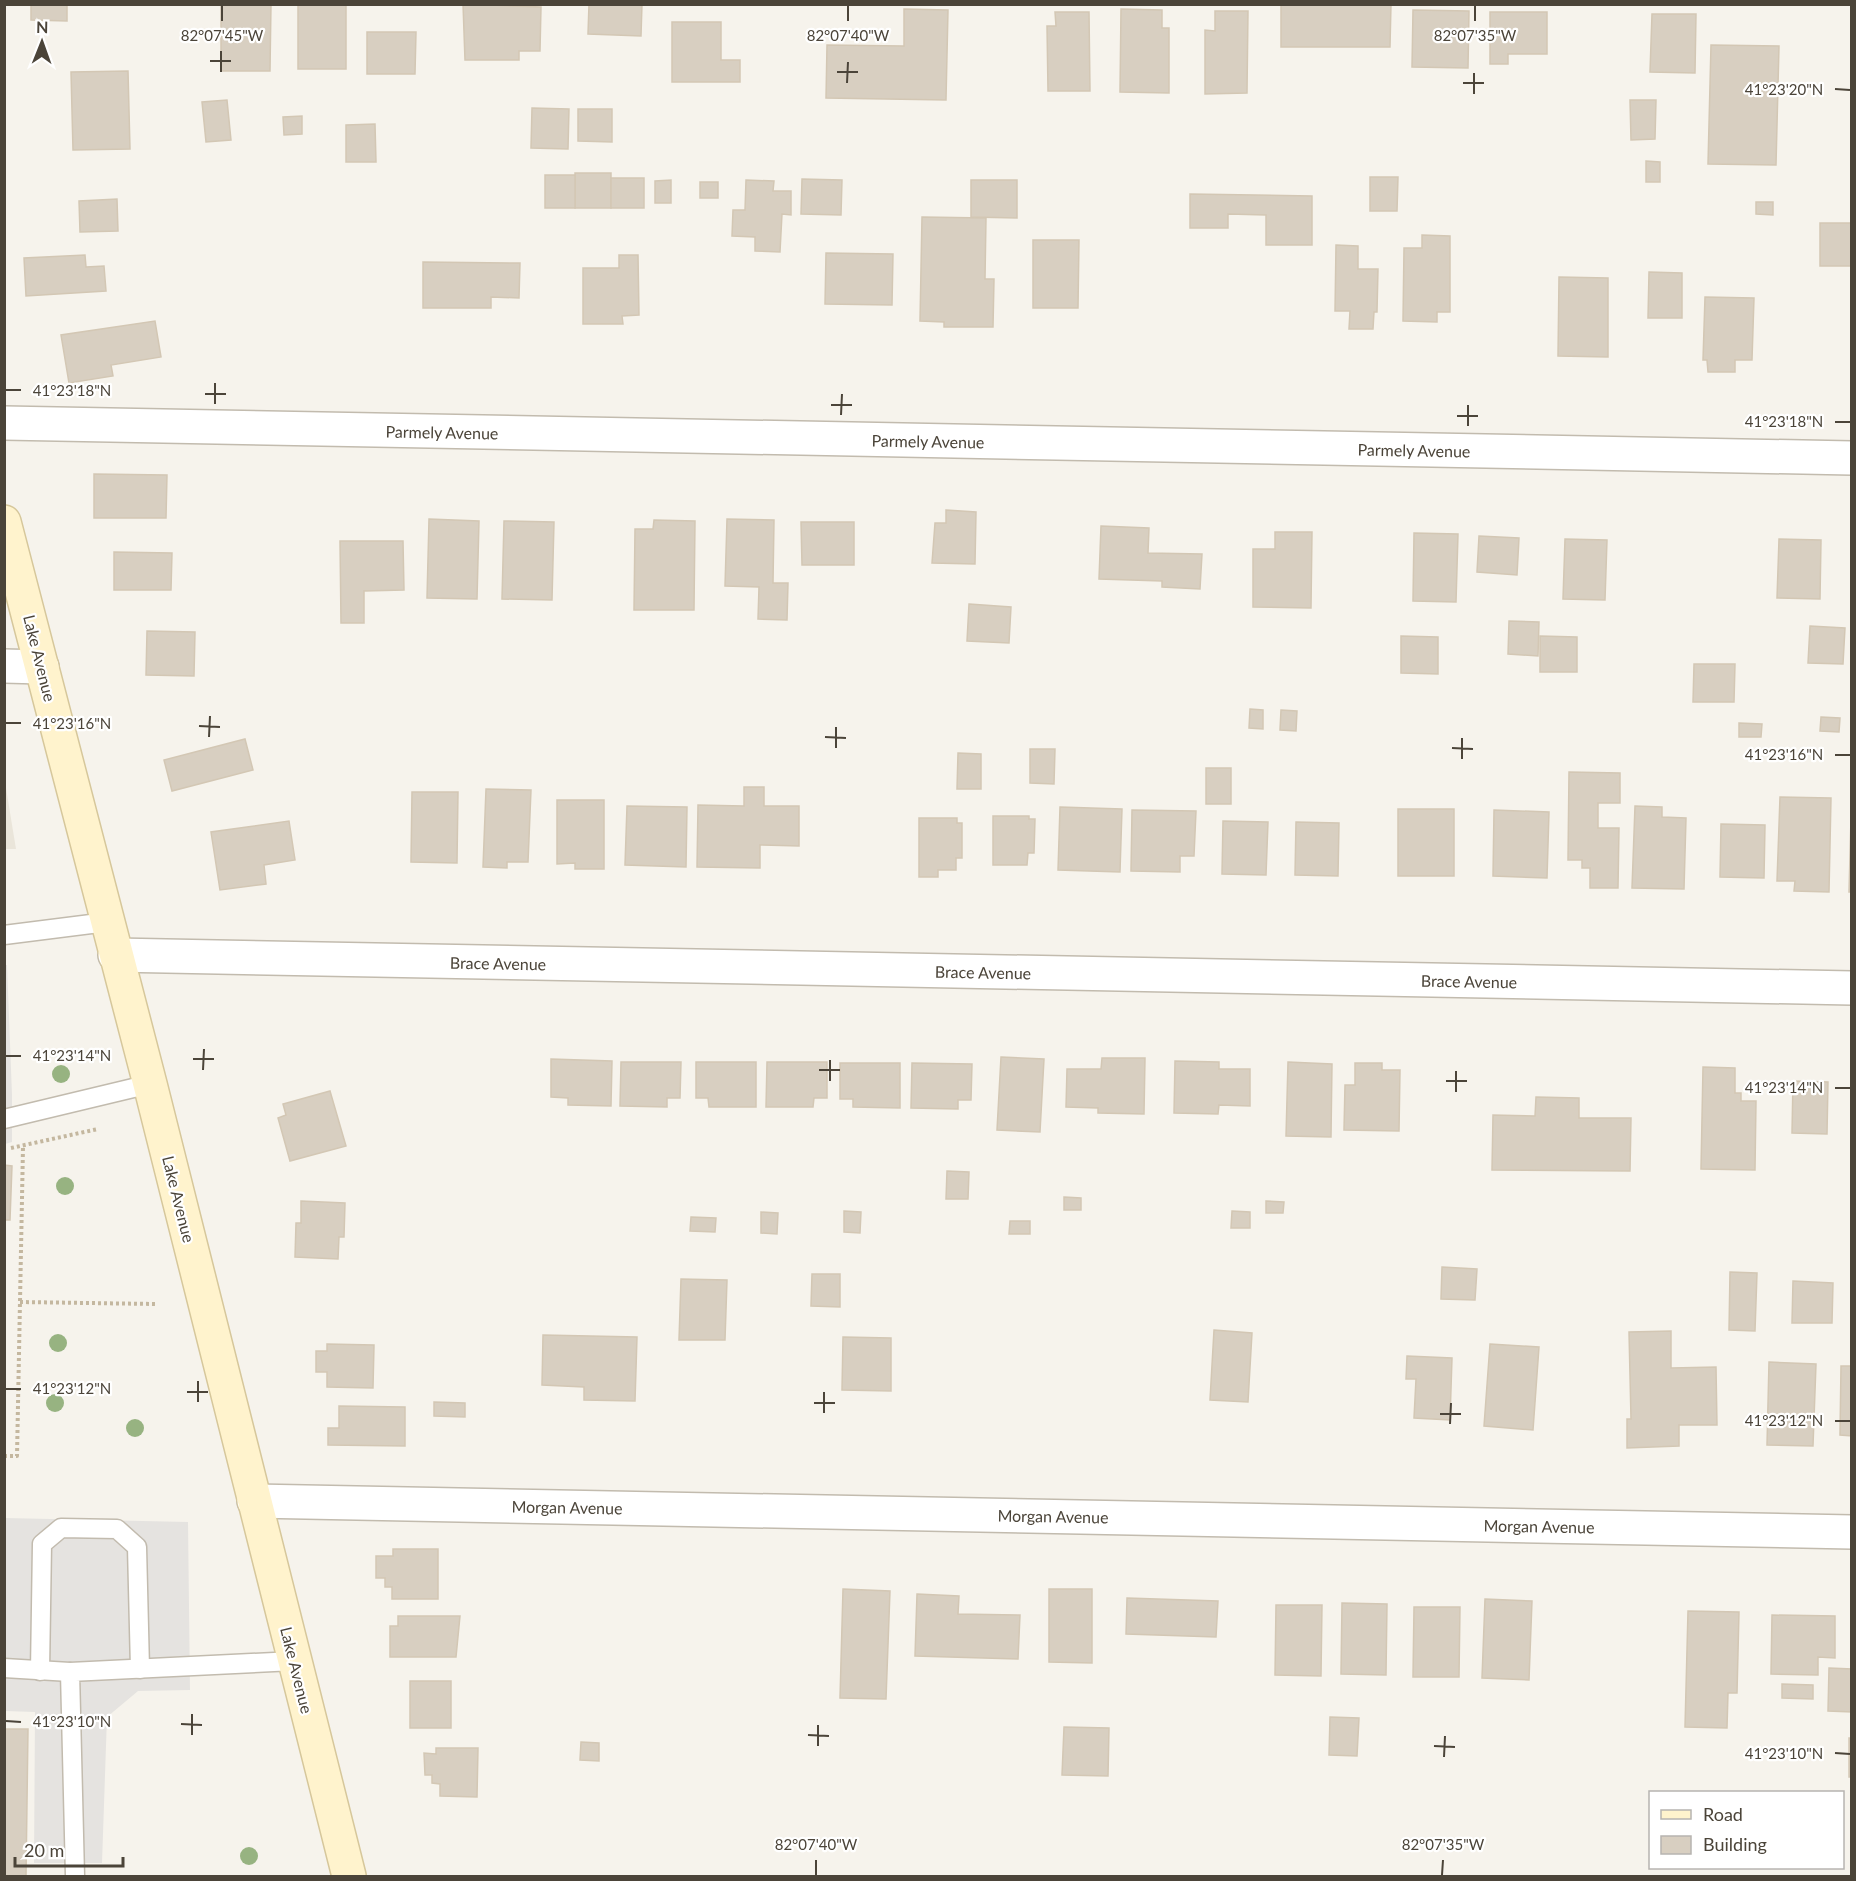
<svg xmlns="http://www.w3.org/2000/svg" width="1856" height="1881" font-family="Lato,sans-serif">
<rect width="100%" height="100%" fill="#f6f3ec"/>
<polygon fill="#eae5da" points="4,782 5,782 16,849 5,849"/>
<g fill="#e5e3e0">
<polygon points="5,965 7,965 12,1095 12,1142 5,1144"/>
<polygon points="5,1518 188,1522 190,1690 138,1691 107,1717 102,1863 34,1863 35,1712 5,1711"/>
</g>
<g fill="#d8cfc1" stroke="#d3c7b4" stroke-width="1.5">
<polygon points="31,4 67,4 67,21 31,20"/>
<polygon points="221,4 271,4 270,71 221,71"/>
<rect x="298" y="4" width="48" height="65"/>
<polygon points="463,4 541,7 540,51 519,51 519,60 465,60"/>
<polygon points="589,4 642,4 641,36 588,34"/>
<polygon points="1281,4 1391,4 1390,47 1281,47"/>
<polygon points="904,9 948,10 946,100 826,98 827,45 904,46"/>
<polygon points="1121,9 1162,10 1162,28 1169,28 1169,93 1120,92"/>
<polygon points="1413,10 1469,11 1468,68 1412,67"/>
<polygon points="1215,11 1248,11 1247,93 1205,94 1205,30 1215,31"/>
<polygon points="1055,12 1089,12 1090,91 1048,91 1047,26 1056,26"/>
<polygon points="1490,12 1547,12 1547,54 1508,54 1508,64 1490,64"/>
<polygon points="1652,14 1696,14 1695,73 1650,72"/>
<polygon points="672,22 721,22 721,60 740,60 740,82 672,82"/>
<polygon points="367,32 416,32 415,74 367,74"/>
<polygon points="1711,45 1779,46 1776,165 1708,164"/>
<polygon points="128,71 130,149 73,150 71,72"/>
<polygon points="227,100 231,140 206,142 202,102"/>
<polygon points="1630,100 1656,100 1655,139 1631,140"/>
<polygon points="532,108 569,109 568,149 531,148"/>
<polygon points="578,109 612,109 612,142 578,141"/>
<polygon points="302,116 302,134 284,135 283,117"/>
<polygon points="375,124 376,162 346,162 346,125"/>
<polygon points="1646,161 1660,162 1660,182 1646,182"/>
<rect x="575" y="173" width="36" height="35"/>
<rect x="545" y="175" width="30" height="33"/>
<polygon points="1370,177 1398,177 1397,211 1370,211"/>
<rect x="611" y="178" width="33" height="30"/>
<polygon points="802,179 842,180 841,215 801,214"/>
<polygon points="671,180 671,203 655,203 655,181"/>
<polygon points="746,180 774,181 773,191 791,191 791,215 782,214 780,252 755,251 755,237 732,236 733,210 745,210"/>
<polygon points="971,180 1017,180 1017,218 971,217"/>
<rect x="700" y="182" width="18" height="16"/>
<polygon points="1190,194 1312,196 1312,245 1266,245 1266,215 1228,214 1228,228 1190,228"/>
<polygon points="117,199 118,231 80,232 79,201"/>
<polygon points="1756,202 1773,202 1773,215 1756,214"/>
<polygon points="922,217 986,218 985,279 994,279 993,327 944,327 944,322 920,321"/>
<rect x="1820" y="223" width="32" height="43"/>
<polygon points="1422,235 1450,236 1450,312 1437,312 1437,322 1403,321 1404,248 1422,248"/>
<polygon points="1033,240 1079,240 1078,308 1033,308"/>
<polygon points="1336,245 1358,246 1358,269 1378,269 1377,312 1374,312 1373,329 1349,329 1350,311 1335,311"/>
<polygon points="826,253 893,254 892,305 825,304"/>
<polygon points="85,255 86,267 104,266 106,291 26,296 24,258"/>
<polygon points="619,255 638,255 639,315 622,316 623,324 583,324 583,268 619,268"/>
<polygon points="423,262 520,263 519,298 491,297 491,308 423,308"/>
<polygon points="1649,272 1682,273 1682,318 1648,318"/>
<polygon points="1559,277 1608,278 1608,357 1558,356"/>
<polygon points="1705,297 1754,298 1752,360 1735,360 1735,372 1708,372 1707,360 1703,360"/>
<polygon points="155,321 161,357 111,365 113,376 69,383 61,335"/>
<polygon points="94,474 167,475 166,518 94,518"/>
<polygon points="946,510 976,512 975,564 932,563 935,523 946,523"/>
<polygon points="429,519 479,521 477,599 427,598"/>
<polygon points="727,519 774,520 773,583 788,583 787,620 758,619 759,587 725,586"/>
<polygon points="654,520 695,521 694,610 634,610 635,529 653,529"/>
<polygon points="504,521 554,522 552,600 502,599"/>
<polygon points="801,522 854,522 854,565 802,565"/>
<polygon points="1101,526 1149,528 1148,553 1202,554 1200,589 1162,587 1162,581 1099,579"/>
<polygon points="1275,532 1312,532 1311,608 1253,607 1253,549 1275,549"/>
<polygon points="1414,533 1458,534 1456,602 1413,601"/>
<polygon points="1479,536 1519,538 1517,575 1477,572"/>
<polygon points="1565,539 1607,540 1605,600 1563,599"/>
<polygon points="1779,539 1821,540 1820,599 1777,598"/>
<polygon points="340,541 403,541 404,590 364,591 364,623 341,623"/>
<polygon points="114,552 172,553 171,590 114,590"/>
<polygon points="969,604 1011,607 1009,643 967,641"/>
<polygon points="1509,621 1539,622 1538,656 1508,654"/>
<polygon points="1810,626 1845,628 1843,664 1808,663"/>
<polygon points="147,631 195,632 194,676 146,675"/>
<polygon points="1401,636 1438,637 1438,674 1401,673"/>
<polygon points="1540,636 1577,637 1577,672 1540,672"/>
<polygon points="1694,664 1735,664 1734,702 1693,702"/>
<polygon points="1250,709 1263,710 1263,729 1249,728"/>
<polygon points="1281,710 1297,711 1296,731 1280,730"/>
<polygon points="1821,717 1840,718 1839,732 1820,731"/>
<polygon points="1739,723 1762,724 1761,737 1739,737"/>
<polygon points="245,739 253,770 172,791 164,760"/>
<polygon points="1030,749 1055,749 1054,784 1030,783"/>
<polygon points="958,753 981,754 981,789 957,789"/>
<rect x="1206" y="768" width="25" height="36"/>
<polygon points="1569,772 1620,773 1620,803 1598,803 1598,828 1619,828 1618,888 1590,888 1590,868 1582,868 1582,860 1568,860"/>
<polygon points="744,787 764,787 764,806 799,806 799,846 760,845 760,868 697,867 698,805 744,806"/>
<polygon points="486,789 531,790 528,862 507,862 507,868 483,867"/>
<polygon points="412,792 458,792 457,863 411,862"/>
<polygon points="1780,797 1831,798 1829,892 1794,891 1795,881 1777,881"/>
<polygon points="557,800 604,800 604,869 575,869 575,863 557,864"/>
<polygon points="627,806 687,807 686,867 625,865"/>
<polygon points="1635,806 1662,807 1662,817 1686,818 1684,889 1632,888"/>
<polygon points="1060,807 1122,809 1120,872 1058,870"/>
<rect x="1398" y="809" width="56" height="67"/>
<polygon points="1132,810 1196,811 1194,856 1180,856 1180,872 1131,871"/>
<polygon points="1494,810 1549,812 1547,878 1493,876"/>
<polygon points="993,816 1029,816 1029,819 1035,819 1034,853 1028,853 1027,865 993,865"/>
<polygon points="919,818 957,818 957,823 962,823 962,858 956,858 956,870 938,870 938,877 919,877"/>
<polygon points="1851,818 1852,818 1852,892 1849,892"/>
<polygon points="289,821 295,860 264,865 266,884 220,890 211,832"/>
<polygon points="1223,821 1268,822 1266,875 1222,874"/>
<polygon points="1296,822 1339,823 1338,876 1295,875"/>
<polygon points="1721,824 1765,825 1764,878 1720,877"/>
<polygon points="1001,1057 1044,1059 1040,1132 997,1130"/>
<polygon points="1102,1058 1145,1058 1144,1114 1098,1113 1098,1108 1066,1107 1067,1069 1101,1069"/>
<polygon points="551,1059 612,1061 611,1106 568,1105 568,1098 551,1097"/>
<polygon points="1175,1061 1219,1062 1219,1069 1250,1069 1250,1106 1219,1105 1218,1114 1174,1113"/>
<polygon points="621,1062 681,1062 680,1098 667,1098 667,1107 620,1106"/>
<polygon points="696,1062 756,1062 756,1107 709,1107 708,1098 696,1098"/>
<polygon points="767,1062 827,1062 827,1098 814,1098 813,1107 766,1107"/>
<polygon points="1288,1062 1332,1064 1331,1137 1286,1136"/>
<polygon points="840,1063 900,1063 900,1108 853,1107 853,1099 840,1099"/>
<polygon points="912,1063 972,1064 971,1100 958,1100 958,1109 911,1108"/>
<polygon points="1355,1063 1382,1063 1382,1070 1400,1070 1399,1131 1344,1130 1345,1085 1355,1085"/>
<polygon points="1703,1067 1735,1068 1735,1093 1741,1093 1741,1101 1756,1101 1755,1170 1701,1169"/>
<polygon points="1793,1081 1828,1082 1827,1134 1792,1133"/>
<polygon points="330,1091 346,1146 290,1161 278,1118 286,1115 283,1104"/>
<polygon points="1536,1097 1579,1098 1579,1118 1631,1118 1630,1171 1492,1170 1493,1115 1535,1116"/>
<polygon points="4,1165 12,1166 10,1220 4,1220"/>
<polygon points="947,1171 969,1172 968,1199 946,1199"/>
<polygon points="1064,1197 1081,1198 1081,1210 1064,1210"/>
<polygon points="301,1201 345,1203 344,1237 339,1237 338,1259 295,1257 296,1223 301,1223"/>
<polygon points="1266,1201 1284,1202 1283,1213 1266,1213"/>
<polygon points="844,1211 861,1212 860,1233 844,1232"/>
<polygon points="1232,1211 1250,1212 1250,1228 1231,1228"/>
<polygon points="761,1212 778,1213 777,1234 761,1233"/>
<polygon points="691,1217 716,1218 715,1232 690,1231"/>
<polygon points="1010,1221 1030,1221 1030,1234 1009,1234"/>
<polygon points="1442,1267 1477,1269 1475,1300 1441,1299"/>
<polygon points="1730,1272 1757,1273 1755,1331 1729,1330"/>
<polygon points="812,1274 840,1274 840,1307 811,1306"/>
<polygon points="681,1279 727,1280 725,1340 679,1340"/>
<polygon points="1793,1281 1833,1283 1832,1323 1792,1323"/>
<polygon points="1214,1330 1252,1333 1248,1402 1210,1400"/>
<polygon points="1671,1331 1671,1368 1716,1367 1717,1425 1679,1425 1679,1446 1627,1448 1627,1419 1631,1419 1629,1332"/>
<polygon points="543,1335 637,1337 635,1401 584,1400 584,1387 542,1385"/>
<polygon points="843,1337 891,1338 891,1391 842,1390"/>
<polygon points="327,1344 374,1345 373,1388 327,1387 327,1372 316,1372 316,1351 327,1351"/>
<polygon points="1490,1344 1539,1347 1533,1430 1484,1426"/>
<polygon points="1407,1356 1452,1358 1450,1420 1414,1418 1416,1379 1406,1379"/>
<polygon points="1769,1362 1816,1364 1813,1446 1767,1445"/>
<polygon points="1841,1366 1852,1366 1852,1436 1840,1435"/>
<polygon points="434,1402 465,1403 465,1417 434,1416"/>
<polygon points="339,1406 405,1407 405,1446 328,1445 328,1428 339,1428"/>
<polygon points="393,1549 438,1549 438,1599 392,1599 392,1587 385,1587 385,1578 376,1578 376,1556 393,1556"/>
<polygon points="843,1589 890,1591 886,1699 840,1698"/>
<polygon points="1049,1589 1092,1589 1092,1663 1049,1662"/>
<polygon points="917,1594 959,1596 958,1614 1020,1615 1018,1659 915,1656"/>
<polygon points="1127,1598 1218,1601 1216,1637 1126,1634"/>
<polygon points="1485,1599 1532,1601 1529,1680 1482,1678"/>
<polygon points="1342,1603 1387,1604 1386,1675 1341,1674"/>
<polygon points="1276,1605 1322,1605 1321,1676 1275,1675"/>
<polygon points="1414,1607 1460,1607 1459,1677 1413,1677"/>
<polygon points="1688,1611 1739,1612 1737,1693 1728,1693 1727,1728 1685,1727"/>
<polygon points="1772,1615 1835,1616 1835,1658 1818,1657 1818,1675 1771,1674"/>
<polygon points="398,1616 460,1616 456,1657 390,1657 390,1626 398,1626"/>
<polygon points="1829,1668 1852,1669 1852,1712 1828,1711"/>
<rect x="410" y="1681" width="41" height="47"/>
<polygon points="1782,1684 1813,1685 1813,1699 1782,1698"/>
<polygon points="1330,1717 1359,1718 1357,1756 1329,1755"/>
<polygon points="1064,1727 1109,1728 1108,1776 1062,1775"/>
<polygon points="4,1729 28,1729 26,1876 4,1876"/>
<rect x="1849" y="1738" width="3" height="39"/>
<polygon points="581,1742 599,1743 599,1761 580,1760"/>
<polygon points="436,1748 478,1748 477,1797 440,1796 440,1784 432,1783 432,1775 425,1775 424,1753 436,1754"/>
</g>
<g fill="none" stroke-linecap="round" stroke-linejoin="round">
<g stroke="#c2bbae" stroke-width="21">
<g id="lane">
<polyline points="4,935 107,922"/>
<polyline points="4,1119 150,1084"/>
<polyline points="4,1668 70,1672"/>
<polyline points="40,1671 42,1544 61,1528 117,1529 137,1547 140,1669"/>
<polyline points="75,1876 70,1672 294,1661"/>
</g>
</g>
<g stroke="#c2bbae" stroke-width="36">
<g id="street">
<polyline points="4,423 1852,458"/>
<polyline points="4,666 42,667"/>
<polyline points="115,955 1852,988"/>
<polyline points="254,1501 1852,1532"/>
</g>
</g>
<g stroke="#d6c79b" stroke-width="36">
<polyline id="secondary" points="4,522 150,1084 349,1876"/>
</g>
<g stroke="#c4b79f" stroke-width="4" stroke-dasharray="3 3" stroke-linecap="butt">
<polyline points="11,1148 98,1129"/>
<polyline points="20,1302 155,1304"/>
<polyline points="4,1456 17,1456 23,1147"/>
</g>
<use href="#lane" stroke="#fff" stroke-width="18"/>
<use href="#street" stroke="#fff" stroke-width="33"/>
<use href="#secondary" stroke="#fff3cd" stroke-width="33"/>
</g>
<g fill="#97b381">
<circle cx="61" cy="1074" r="9"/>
<circle cx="65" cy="1186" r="9"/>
<circle cx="58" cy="1343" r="9"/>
<circle cx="55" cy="1403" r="9"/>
<circle cx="135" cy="1428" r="9"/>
<circle cx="249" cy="1856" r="9"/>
</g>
<path fill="none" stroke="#4b4439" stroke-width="2" d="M222 21V6M848 21V6M1475 21V6M210 61H231M221 72V51M837 72H858M847 83 848 62M1463 83H1484M1835 89 1850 90M1474 94V73M6 390H21M205 394H226M215 404V383M831 405H852M841 415 842 394M1457 416H1478M1835 422H1850M1468 426V405M6 723H21M199 726 220 727M209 737 210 716M825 737 846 738M836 748V727M1452 748 1473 749M1835 755H1850M1462 759V738M6 1056H21M193 1059H214M203 1070 204 1049M819 1070H840M830 1081V1060M1446 1081H1467M1835 1088H1850M1456 1092V1071M6 1389H21M187 1392H208M198 1402V1381M814 1403H835M824 1413V1392M1440 1414H1461M1835 1421H1850M1450 1424 1451 1403M6 1721 21 1722M181 1724 202 1725M192 1735V1714M808 1735 829 1736M818 1746V1725M1434 1746 1455 1747M1835 1753 1850 1754M1444 1757 1445 1736M816 1875V1860M1442 1875 1443 1860"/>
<g text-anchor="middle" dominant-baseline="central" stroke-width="4.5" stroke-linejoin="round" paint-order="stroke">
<g font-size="16" fill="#4b4439" stroke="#fff">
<text transform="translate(442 432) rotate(1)">Parmely Avenue</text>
<text transform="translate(928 441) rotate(1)">Parmely Avenue</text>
<text transform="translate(1414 450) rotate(1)">Parmely Avenue</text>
<text transform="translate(40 658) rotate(76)">Lake Avenue</text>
<text transform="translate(498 963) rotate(1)">Brace Avenue</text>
<text transform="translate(983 972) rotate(1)">Brace Avenue</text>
<text transform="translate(1469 981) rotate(1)">Brace Avenue</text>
<text transform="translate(179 1199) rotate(76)">Lake Avenue</text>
<text transform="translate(567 1507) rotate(1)">Morgan Avenue</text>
<text transform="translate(1053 1516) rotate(1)">Morgan Avenue</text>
<text transform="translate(1539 1526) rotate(1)">Morgan Avenue</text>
<text transform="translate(297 1670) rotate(76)">Lake Avenue</text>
</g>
</g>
<g font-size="15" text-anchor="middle" fill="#4b4439" stroke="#fff" stroke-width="4.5" stroke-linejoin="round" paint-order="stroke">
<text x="222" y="41">82°07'45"W</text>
<text x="848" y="41">82°07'40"W</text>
<text x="1475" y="41">82°07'35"W</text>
<text x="1784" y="95">41°23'20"N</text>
<text x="72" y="396">41°23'18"N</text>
<text x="1784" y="427">41°23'18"N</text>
<text x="72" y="729">41°23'16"N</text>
<text x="1784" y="760">41°23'16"N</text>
<text x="72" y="1061">41°23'14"N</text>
<text x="1784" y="1093">41°23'14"N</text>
<text x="72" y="1394">41°23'12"N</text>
<text x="1784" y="1426">41°23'12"N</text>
<text x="72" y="1727">41°23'10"N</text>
<text x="1784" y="1759">41°23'10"N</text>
<text x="816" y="1850">82°07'40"W</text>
<text x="1443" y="1850">82°07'35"W</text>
</g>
<rect width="1856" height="1881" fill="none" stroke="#4b4439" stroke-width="12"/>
<rect x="1649" y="1791" width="195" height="78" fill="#ffffff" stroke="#b7b4b0" stroke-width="1.5"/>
<rect x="1661" y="1810" width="30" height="9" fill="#fff3cd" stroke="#b7b4b0" stroke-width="1.5"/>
<text x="1703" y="1821" font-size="18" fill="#4b4439">Road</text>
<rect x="1661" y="1836" width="30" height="18" fill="#d8cfc1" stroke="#b7b4b0" stroke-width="1.5"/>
<text x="1703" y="1851" font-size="18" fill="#4b4439">Building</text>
<g transform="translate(42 42) rotate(1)" stroke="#ffffff" stroke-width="4.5" paint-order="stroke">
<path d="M0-4.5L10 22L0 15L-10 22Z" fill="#4b4439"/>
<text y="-9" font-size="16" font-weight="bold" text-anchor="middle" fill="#4b4439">N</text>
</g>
<path d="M15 1857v9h108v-9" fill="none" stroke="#4b4439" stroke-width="3"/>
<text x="24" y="1857" font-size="18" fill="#4b4439" stroke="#ffffff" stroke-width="4.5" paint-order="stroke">20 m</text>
</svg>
